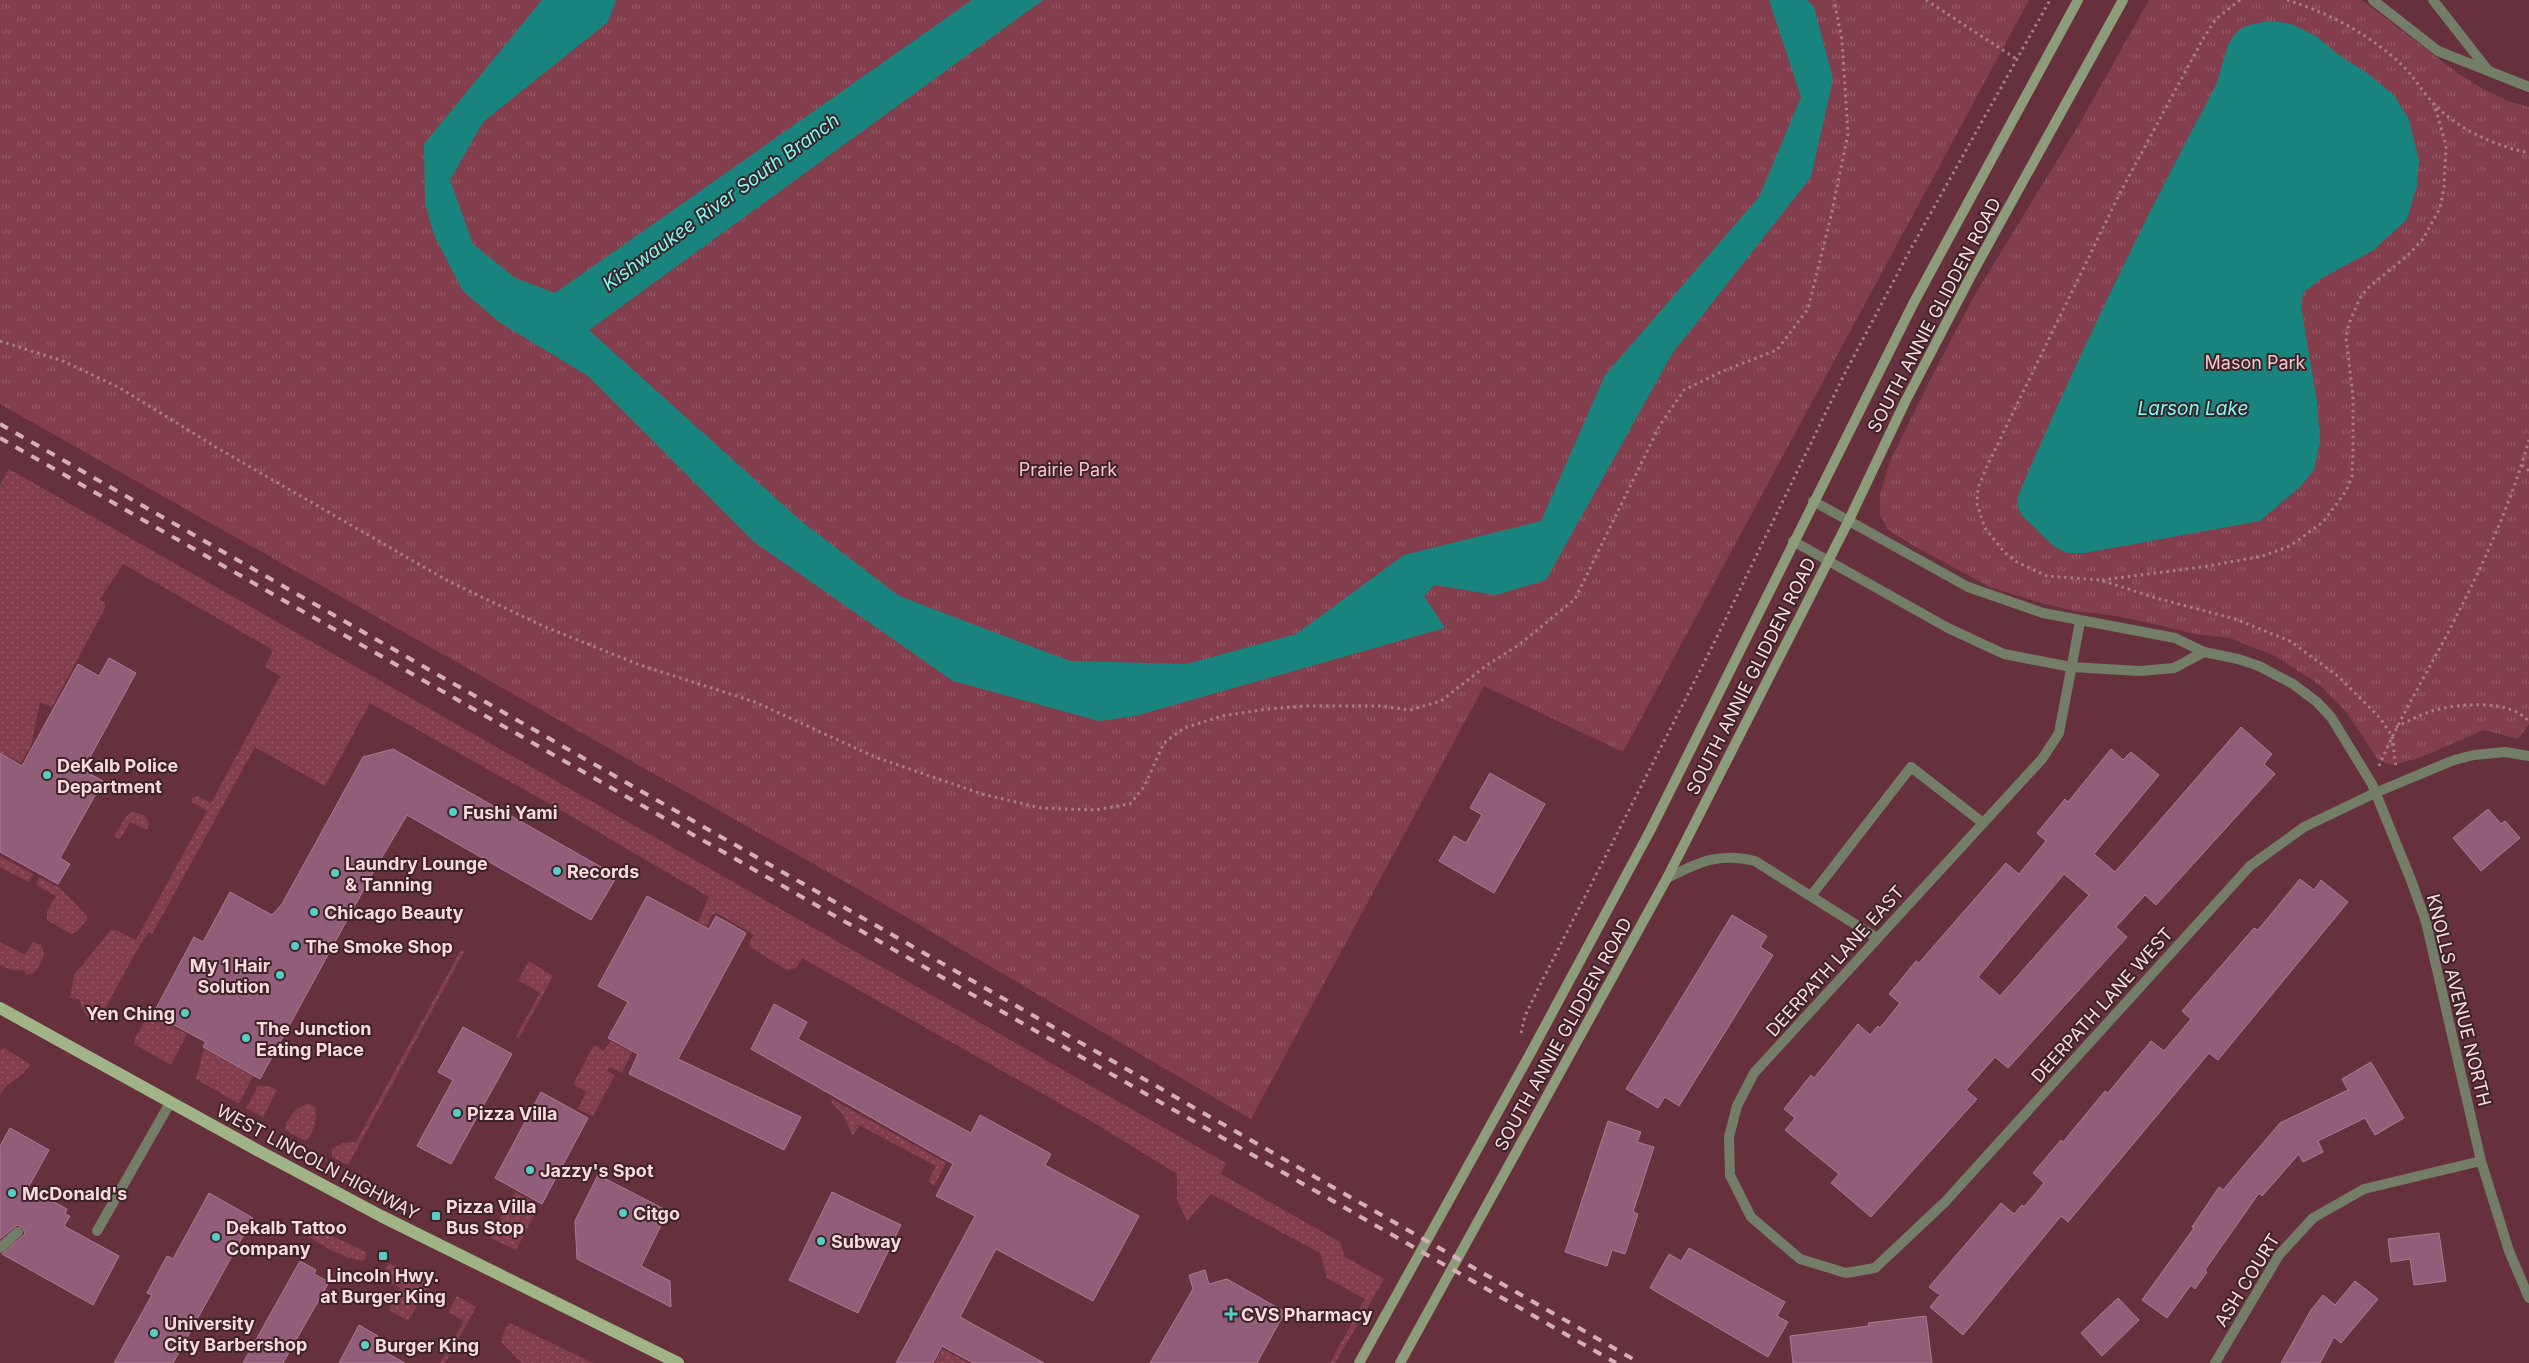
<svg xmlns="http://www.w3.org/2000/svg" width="2529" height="1363" font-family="Inter,sans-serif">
<defs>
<pattern id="grass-dots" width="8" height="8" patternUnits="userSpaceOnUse" patternTransform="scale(1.25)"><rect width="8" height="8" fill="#833e4d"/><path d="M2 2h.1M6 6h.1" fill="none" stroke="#955966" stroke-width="1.8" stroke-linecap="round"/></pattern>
<pattern id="park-tufts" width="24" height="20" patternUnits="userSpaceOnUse" patternTransform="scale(1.25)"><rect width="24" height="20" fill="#833e4d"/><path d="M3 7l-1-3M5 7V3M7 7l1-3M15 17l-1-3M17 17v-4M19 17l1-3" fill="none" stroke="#955966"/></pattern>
</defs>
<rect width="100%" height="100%" fill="#66313d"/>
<g fill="url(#grass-dots)">
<path d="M9 469 1226 1163 1221 1174 1340 1242 1345 1257 1384 1279 1335 1363H1330L1365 1299 1327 1278 1320 1253 1211 1194 1187 1221 1177 1200V1174L1091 1121 802 958 797 967 791 970 785 969 750 947V940L754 935 717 913 711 916 707 926 698 922 709 897 571 816 370 703 325 786 255 747 152 934 149 932 141 943 97 1023C86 1017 82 1010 79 999L70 998 74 975 111 930H116L136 940 207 811 192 802V798L197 796 211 803 280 676 265 667 273 650 123 564C116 577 107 586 100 600L105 603V608L52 707 40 702 31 746 21 763 0 752V485Z"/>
<polygon points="132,812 144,815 149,822 147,830 130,822 120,839 114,836 127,815"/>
<polygon points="0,856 33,874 29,882 0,867"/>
<polygon points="39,877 61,889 87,916 87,920 76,932 71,934 47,920 47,911 56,896 36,885"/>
<path d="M0 942 25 955 33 942 41 945 44 954C40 963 38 974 26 975L24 970H12L0 965Z"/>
<polygon points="461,950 464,952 460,959 348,1165 332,1157 332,1149 343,1143 356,1142"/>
<polygon points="529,961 553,976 519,1038 516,1036 540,993 518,980"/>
<polygon points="149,1014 187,1034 171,1065 134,1044 135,1038"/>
<polygon points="641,1028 641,1032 622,1073 610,1067 607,1071 615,1075 593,1116 578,1109 586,1092 573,1084 594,1045 604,1051 610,1041 628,1050"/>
<path d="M4 1048 30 1064C23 1078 7 1081 0 1095V1050Z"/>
<polygon points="204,1049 253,1076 239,1104 196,1079"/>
<polygon points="258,1086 269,1086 277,1090 263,1117 246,1108"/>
<polygon points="832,1099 946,1163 934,1186 928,1181 936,1166 859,1125 853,1136 843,1115 831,1102"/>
<path d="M309 1104 315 1107C318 1118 314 1134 305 1141L285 1130C286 1119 297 1105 309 1104Z"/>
<polygon points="515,1192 533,1201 530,1206 536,1211 516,1250 490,1238"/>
<path d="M298 1220 366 1252 364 1261C340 1258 320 1244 300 1231Z"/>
<polygon points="389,1263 430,1283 408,1321 389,1310 400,1288 382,1276"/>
<polygon points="457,1296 476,1307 445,1363 440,1363 464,1321 448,1312"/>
<polygon points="510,1323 593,1363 522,1363 501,1342 505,1329"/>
<polygon points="942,1349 969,1363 935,1363"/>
</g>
<g fill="url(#park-tufts)">
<polygon points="0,0 2029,0 1623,752 1484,686 1251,1119 865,893 0,404"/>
<polygon points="2149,0 2362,0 2456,72 2483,89 2511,102 2529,107 2529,724 2518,739 2484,730 2419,758 2392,765 2378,760 2347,713 2320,685 2273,655 2230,638 2196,634 2118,616 2074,611 2038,602 1990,587 1914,546 1888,530 1880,514 1880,495 1890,461 1931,378 1976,293 2077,128"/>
</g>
<g fill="#19847d">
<polygon points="542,0 616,0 608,22 483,122 450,180 473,244 515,278 555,293 972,0 1043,0 589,330 801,521 899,596 1070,661 1187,664 1296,634 1404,555 1541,521 1605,375 1759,197 1801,97 1769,0 1807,0 1814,7 1833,79 1811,177 1672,354 1546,580 1496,595 1434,585 1424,596 1445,628 1135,716 1099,721 953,681 754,542 588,376 499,322 463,291 434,235 425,203 424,144"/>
<path d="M2272 21 2291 24 2316 36 2339 55 2367 73 2394 95 2409 120 2419 160 2417 186 2407 219 2374 250 2322 278 2303 293 2301 307 2317 401 2320 442 2314 470 2300 487 2260 521 2085 553H2067L2055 547 2022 516 2018 507V496C2077 358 2143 221 2214 89 2224 71 2222 45 2239 30 2247 24 2262 22 2272 21Z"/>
</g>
<g fill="#915d78" stroke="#af7994" fill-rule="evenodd">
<polygon points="109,658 136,673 83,770 103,781 60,858 70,864 58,884 0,852 0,753 22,766 78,664 99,676"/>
<path d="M2241 727 2272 754 2264 764 2275 774 2156 905 2145 895 2116 927 2127 937 2008 1068 1995 1057 1966 1090 1977 1099 1871 1217 1831 1183 1839 1174 1785 1130 1795 1118 1784 1109 1811 1075 1814 1078 1858 1024 1870 1035 1878 1026 1880 1028 1900 1003 1889 994 1916 961 1919 963 2006 863 2019 874 2046 841 2037 833 2065 799 2068 802 2111 749 2123 760 2131 752 2159 775 2094 854 2115 872ZM2064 874 2089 895 2000 996 1978 977Z"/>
<polygon points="393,749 617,876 591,920 407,815 375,869 260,1079 203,1047 206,1042 153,1014 194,937 203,942 230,892 272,915 282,904 363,757"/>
<polygon points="1490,773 1545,804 1494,893 1439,861 1454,836 1466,843 1482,815 1470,808"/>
<polygon points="2488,809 2501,824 2505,821 2520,838 2481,871 2453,838"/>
<polygon points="2300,879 2314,890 2321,880 2348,902 2218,1060 2209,1053 2068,1222 2061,1216 1963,1335 1930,1307 1940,1295 1929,1287 2001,1203 2014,1214 2022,1205 2024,1207 2044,1183 2033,1173 2061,1140 2063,1142 2105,1091 2108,1093 2151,1041 2164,1051 2191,1019 2182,1011 2254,928 2258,930"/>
<polygon points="647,896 709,929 716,916 746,933 678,1059 801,1117 784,1150 629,1074 638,1054 608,1038 628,1002 598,986"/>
<polygon points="1732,915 1767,936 1760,947 1773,955 1679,1106 1665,1097 1658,1108 1626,1089"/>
<polygon points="774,1004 807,1022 798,1039 971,1133 980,1115 1051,1154 1045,1165 1139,1216 1093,1301 996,1249 960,1317 1044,1363 973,1363 942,1346 933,1363 896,1363 975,1216 936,1196 953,1164 751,1049"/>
<polygon points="463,1027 512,1054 451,1164 417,1146 453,1080 438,1072"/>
<polygon points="2371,1062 2404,1118 2375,1135 2365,1118 2318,1141 2323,1152 2303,1162 2299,1154 2262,1196 2259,1193 2205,1270 2207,1272 2195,1289 2191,1285 2167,1318 2142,1300 2194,1228 2192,1227 2219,1187 2223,1190 2280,1123 2348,1090 2342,1079"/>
<polygon points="541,1092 588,1118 542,1204 495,1178"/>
<polygon points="1608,1121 1641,1132 1637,1142 1654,1147 1633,1212 1638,1214 1625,1254 1612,1250 1607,1266 1565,1252"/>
<polygon points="10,1128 49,1150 28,1188 67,1209 65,1214 70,1216 64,1226 119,1256 93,1305 2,1254 25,1234 23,1228 17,1225 0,1239 0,1146"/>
<polygon points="598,1175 668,1211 641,1266 670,1281 671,1307 577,1259 575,1221"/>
<polygon points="832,1192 901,1225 858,1313 789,1280"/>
<polygon points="209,1193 253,1218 173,1363 114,1363 152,1295 147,1293 167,1256 173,1259"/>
<polygon points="2439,1233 2446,1281 2414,1285 2410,1259 2391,1262 2388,1239"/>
<polygon points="1689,1248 1785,1302 1777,1316 1788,1322 1768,1357 1650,1288 1669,1254 1681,1261"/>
<polygon points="300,1261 316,1270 314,1274 329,1282 283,1363 243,1363"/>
<polygon points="1205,1270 1209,1284 1227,1279 1285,1312 1257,1363 1150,1363 1193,1289 1189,1275"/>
<polygon points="2355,1281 2378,1299 2341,1343 2334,1337 2320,1363 2281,1363 2311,1310 2323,1295 2335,1305"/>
<polygon points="2118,1298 2139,1320 2102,1356 2081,1333"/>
<polygon points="1926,1316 1932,1363 1793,1363 1790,1336 1869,1326 1868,1323"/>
<polygon points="359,1325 378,1336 375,1342 386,1348 385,1352 405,1363 339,1363"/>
</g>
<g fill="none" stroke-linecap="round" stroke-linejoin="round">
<g stroke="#a97d86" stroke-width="3" stroke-dasharray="2.5 4" stroke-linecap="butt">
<polyline points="1926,0 2018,60"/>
<polyline points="2240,0 2216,19 2204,37 2121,191 1987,466 1978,488 1977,504 1985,528 2005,553 2017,562 2047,576 2100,580 2156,598 2235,619 2290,641 2339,677 2380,718 2392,736 2396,768"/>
<path d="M2287 0C2329 13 2371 35 2403 66 2415 78 2423 93 2435 105 2461 131 2494 145 2529 153"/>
<polyline points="0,341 63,361 120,388 219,449 448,581 543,626 640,665 755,702 875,757 982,794 1041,808 1095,810 1130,804 1144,787 1164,743 1184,728 1222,716 1267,709 1307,706 1381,706 1410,710 1441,701 1487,665 1520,644 1575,599 1660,425 1684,390 1723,371 1777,350 1808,309 1831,216 1848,134 1842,40 1834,0"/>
<polyline points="2522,465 2529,471"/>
<polyline points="2102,580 2202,567 2263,556 2290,546 2323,522 2346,491 2352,476 2353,452 2353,396 2346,337 2349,323 2360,298 2369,287 2407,256 2423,239 2440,208 2444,188 2446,145 2434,104"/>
<path d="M2396 727C2408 721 2420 715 2432 711 2458 703 2512 699 2529 722"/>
<path d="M2379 766C2401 714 2431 667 2456 617 2485 561 2512 500 2529 440"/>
<polyline points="1521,1033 1525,1016 1540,985 1712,647 1844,375 1909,252 2050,0"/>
</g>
<g stroke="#737d68" stroke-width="10">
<path d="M1667 878C1699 862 1719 852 1755 861L1877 938"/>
<polyline points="1811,896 1911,767 1983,823"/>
<polyline points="97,1231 170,1103"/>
<polyline points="0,1248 18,1232"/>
</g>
<g stroke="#737d68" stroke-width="10">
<polyline points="2373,0 2438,51 2529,87"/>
<polyline points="2433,0 2487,69"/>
<polyline points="1813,501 1968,587 2043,613 2175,638 2204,652 2238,659 2259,666 2293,684 2317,702 2331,717 2372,784 2411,880 2426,922 2481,1161 2509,1251 2529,1298"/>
<polyline points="1793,541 1948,628 2004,654 2071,667 2140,671 2174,668 2204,652"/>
<polyline points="2080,622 2059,733 2042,759 1754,1073 1737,1106 1729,1137 1730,1175 1751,1217 1800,1259 1846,1273 1875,1268 1945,1202 2250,866 2304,827 2375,793 2454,760 2474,755 2505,752 2529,756"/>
<polyline points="2215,1363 2279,1255 2313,1218 2364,1189 2481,1161"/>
</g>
<g stroke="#8d9c7a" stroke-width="10">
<polyline points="1359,1363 1530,1054 1651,829 1913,304 2078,0"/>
<polyline points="1400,1363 1667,878 1848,522 1905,402 1974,270 2123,0"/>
</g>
<polyline stroke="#a0b488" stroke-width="12" points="0,1008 257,1150 381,1216 678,1363"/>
<g stroke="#d6afb6" stroke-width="4" stroke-dasharray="9 9" stroke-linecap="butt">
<polyline points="0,424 1640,1363"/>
<polyline points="0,438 1616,1363"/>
</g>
</g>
<g fill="#56cec4" stroke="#3b2327" stroke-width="2">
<circle cx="47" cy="775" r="5"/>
<circle cx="453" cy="812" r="5"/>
<circle cx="557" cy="871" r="5"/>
<circle cx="335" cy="873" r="5"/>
<circle cx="314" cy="912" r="5"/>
<circle cx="295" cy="946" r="5"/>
<circle cx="280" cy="975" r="5"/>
<circle cx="185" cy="1013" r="5"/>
<circle cx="246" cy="1038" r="5"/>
<circle cx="457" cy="1113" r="5"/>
<circle cx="530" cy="1170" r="5"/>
<circle cx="12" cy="1193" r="5"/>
<circle cx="623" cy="1213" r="5"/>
<rect x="431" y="1211" width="10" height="10" rx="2.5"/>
<circle cx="216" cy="1237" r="5"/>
<circle cx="821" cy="1241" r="5"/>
<rect x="378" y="1251" width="10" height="10" rx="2.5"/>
<path d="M1228.5 1306.5h5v5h5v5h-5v5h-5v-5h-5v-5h5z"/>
<circle cx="154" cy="1333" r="5"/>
<circle cx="365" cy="1345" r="5"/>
</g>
<g text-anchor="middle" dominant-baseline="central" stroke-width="4" stroke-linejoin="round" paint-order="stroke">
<g font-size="18" fill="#fbdadf" stroke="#3b2327">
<text transform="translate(1934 315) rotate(-62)">SOUTH ANNIE GLIDDEN ROAD</text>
<text transform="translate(1751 676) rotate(-63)">SOUTH ANNIE GLIDDEN ROAD</text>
<text transform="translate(1835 961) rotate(-48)">DEERPATH LANE EAST</text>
<text transform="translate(2459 1000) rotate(76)">KNOLLS AVENUE NORTH</text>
<text transform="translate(2102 1005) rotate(-48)">DEERPATH LANE WEST</text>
<text transform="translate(1563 1034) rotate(-61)">SOUTH ANNIE GLIDDEN ROAD</text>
<text transform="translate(318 1162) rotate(28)">WEST LINCOLN HIGHWAY</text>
<text transform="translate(2247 1280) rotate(-58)">ASH COURT</text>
</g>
<g font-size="18" fill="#f6c5cd" stroke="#3b2327">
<text x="2255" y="362">Mason Park</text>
<text x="1068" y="469">Prairie Park</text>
</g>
<g font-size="18" font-weight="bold" fill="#fbdadf" stroke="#3b2327" text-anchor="start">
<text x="57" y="765">DeKalb Police<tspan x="57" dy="21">Department</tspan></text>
<text x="463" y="812">Fushi Yami</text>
<text x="345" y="863">Laundry Lounge<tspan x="345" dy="21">&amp; Tanning</tspan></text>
<text x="567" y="871">Records</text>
<text x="324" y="912">Chicago Beauty</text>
<text x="305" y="946">The Smoke Shop</text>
<text x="270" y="965" text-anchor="end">My 1 Hair<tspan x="270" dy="21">Solution</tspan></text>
<text x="175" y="1013" text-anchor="end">Yen Ching</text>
<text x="256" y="1028">The Junction<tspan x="256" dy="21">Eating Place</tspan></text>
<text x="467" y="1113">Pizza Villa</text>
<text x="540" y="1170">Jazzy's Spot</text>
<text x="22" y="1193">McDonald's</text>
<text x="446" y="1206">Pizza Villa<tspan x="446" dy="21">Bus Stop</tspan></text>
<text x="633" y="1213">Citgo</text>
<text x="226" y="1227">Dekalb Tattoo<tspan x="226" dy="21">Company</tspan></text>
<text x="831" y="1241">Subway</text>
<text x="383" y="1275" text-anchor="middle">Lincoln Hwy.<tspan x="383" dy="21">at Burger King</tspan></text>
<text x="1241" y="1314">CVS Pharmacy</text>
<text x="164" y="1323">University<tspan x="164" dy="21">City Barbershop</tspan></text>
<text x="375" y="1345">Burger King</text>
</g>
<g font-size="19" font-style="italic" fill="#7cfcf0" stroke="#3b2327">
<text transform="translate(721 202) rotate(-36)">Kishwaukee River South Branch</text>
<text x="2193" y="408">Larson Lake</text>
</g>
</g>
</svg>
